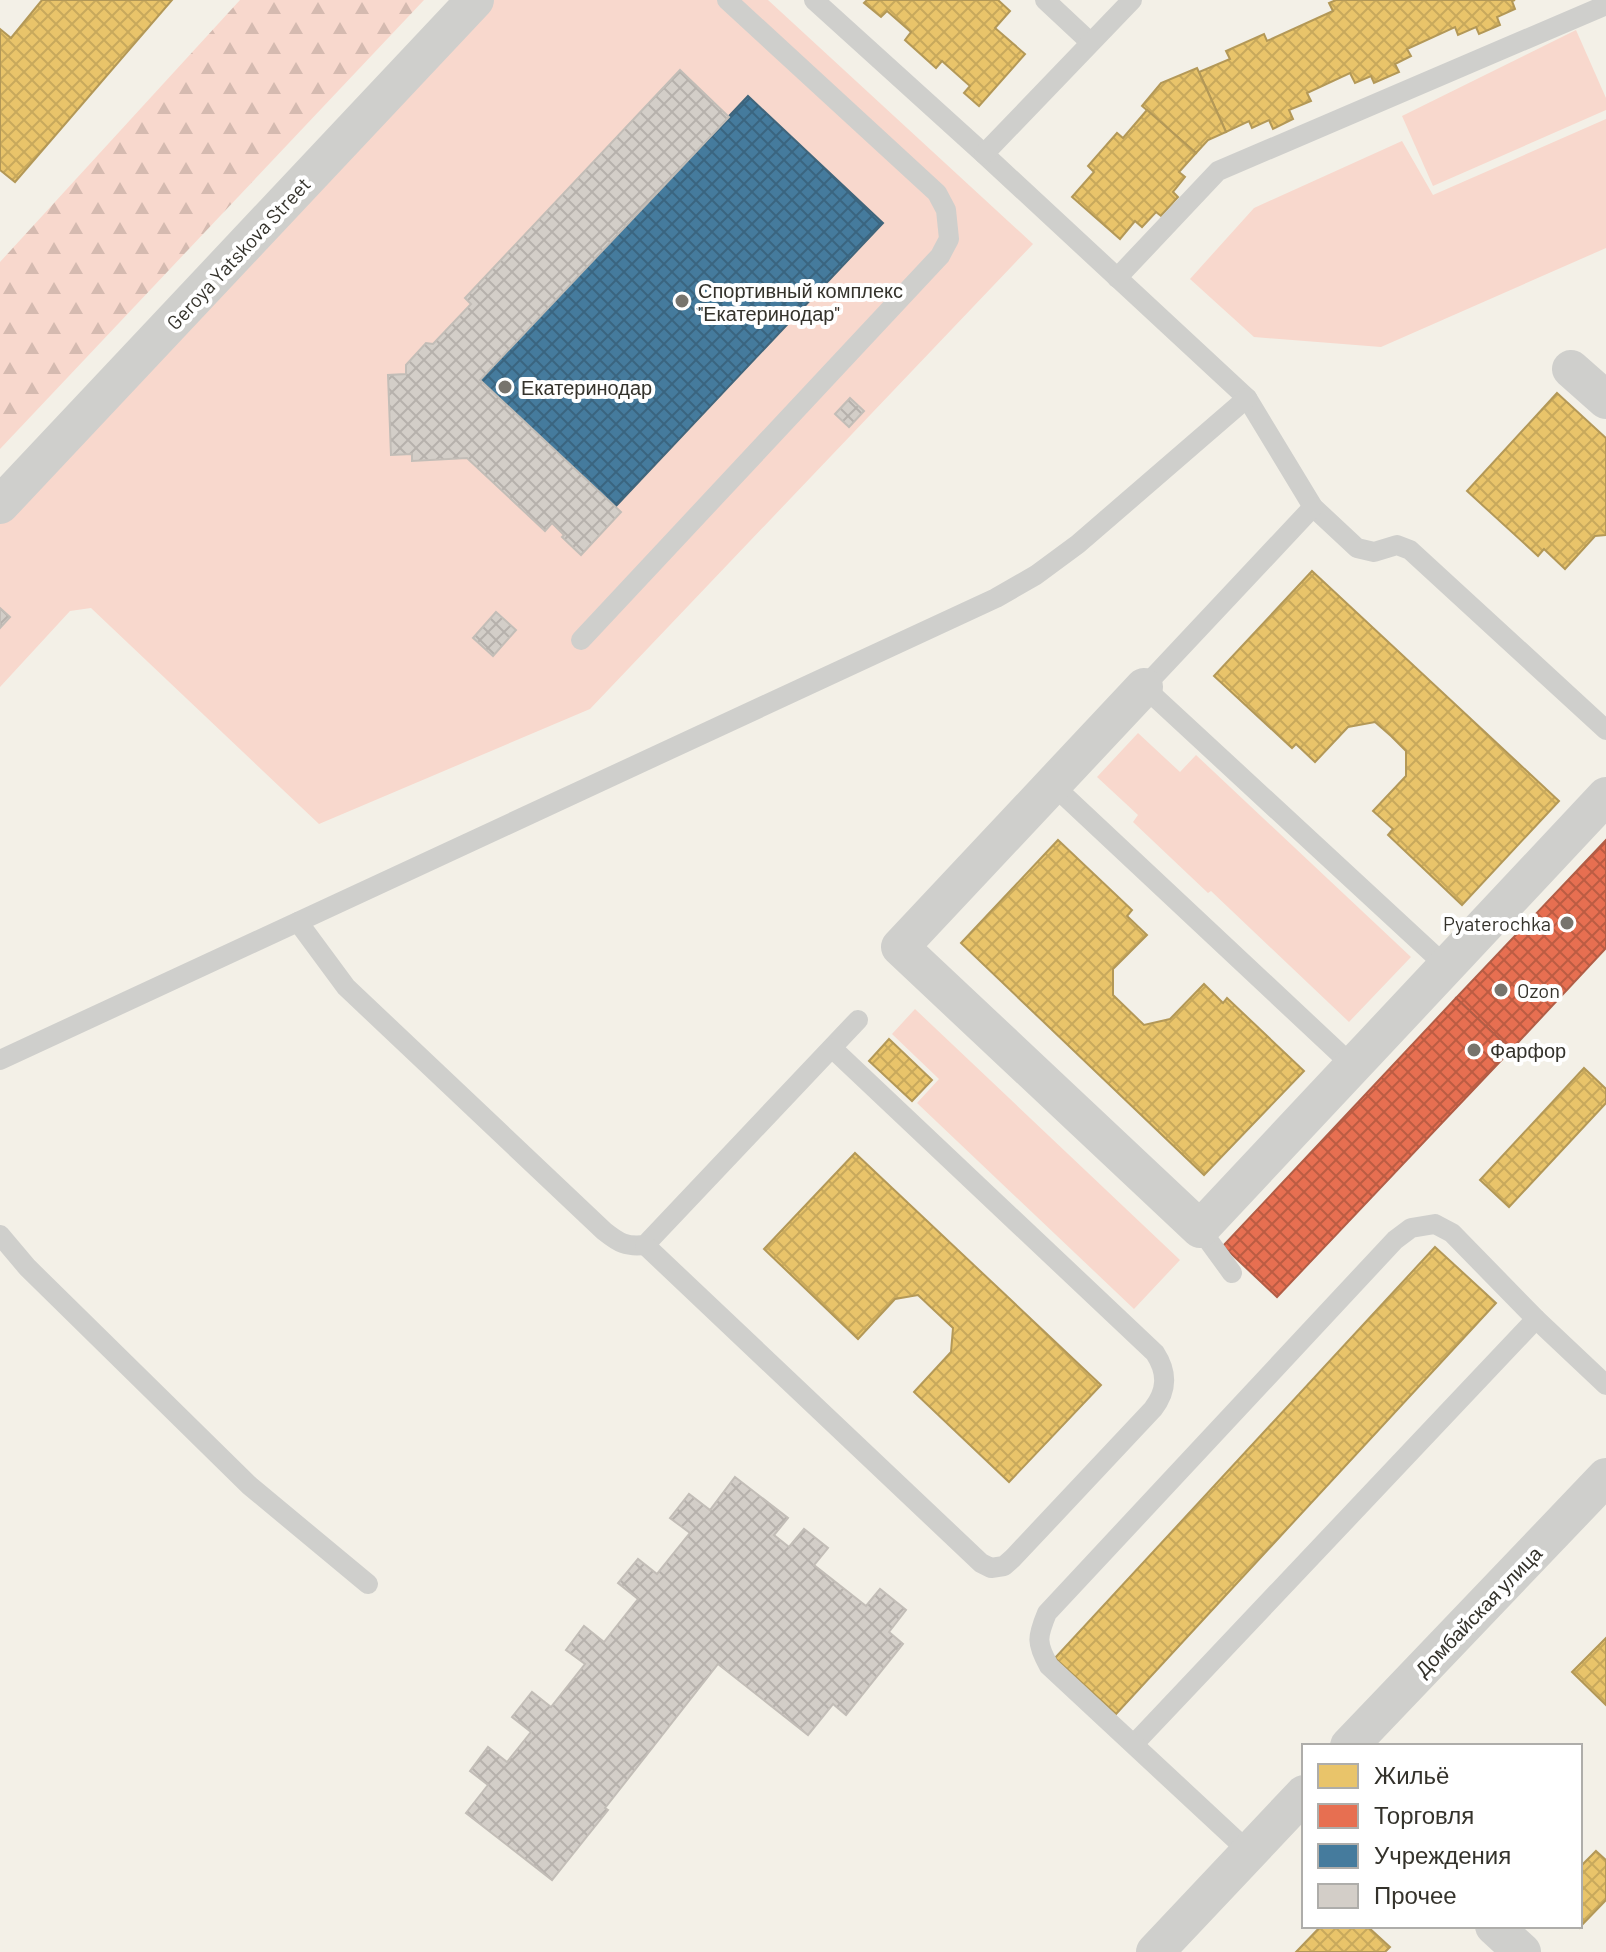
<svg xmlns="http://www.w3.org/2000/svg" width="1606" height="1952" font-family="Barlow,sans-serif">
<defs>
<pattern id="forest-firs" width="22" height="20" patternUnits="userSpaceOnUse" patternTransform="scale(2)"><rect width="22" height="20" fill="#f8d8cd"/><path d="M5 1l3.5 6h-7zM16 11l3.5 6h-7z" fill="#d5bab0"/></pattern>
<pattern id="homes-cross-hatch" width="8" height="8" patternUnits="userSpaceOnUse" patternTransform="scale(2)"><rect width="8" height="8" fill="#e9c46a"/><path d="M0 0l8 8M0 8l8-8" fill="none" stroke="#c8a95c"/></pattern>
<pattern id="shops-cross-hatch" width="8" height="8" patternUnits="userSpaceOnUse" patternTransform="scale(2)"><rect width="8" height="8" fill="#e76f51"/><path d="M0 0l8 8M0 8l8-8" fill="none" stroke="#bc5c43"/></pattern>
<pattern id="public-cross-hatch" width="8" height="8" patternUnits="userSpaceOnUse" patternTransform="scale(2)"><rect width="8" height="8" fill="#457b9d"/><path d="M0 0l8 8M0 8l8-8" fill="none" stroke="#3a6580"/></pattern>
<pattern id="building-cross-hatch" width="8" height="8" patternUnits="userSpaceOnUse" patternTransform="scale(2)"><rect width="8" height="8" fill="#d3cec8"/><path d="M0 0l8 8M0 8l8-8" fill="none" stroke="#b6b1ac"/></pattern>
</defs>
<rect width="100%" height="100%" fill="#f3f0e7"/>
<g fill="#f8d8cd">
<polygon points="477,0 768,0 1033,244 590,709 319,824 91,608 70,611 0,687 0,507"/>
<polygon points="1576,30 1606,98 1606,110 1433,186 1402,116"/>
<polygon points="1606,119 1606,248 1381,347 1254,337 1190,279 1254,208 1402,141 1433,195"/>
<polygon points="1138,733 1180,772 1196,755 1411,957 1349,1022 1211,891 1208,893 1133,822 1138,815 1097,777"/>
<polygon points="915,1009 1180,1260 1134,1309 917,1103 939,1079 892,1034"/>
</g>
<polygon fill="url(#forest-firs)" points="240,0 424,0 0,449 0,262"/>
<g fill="url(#homes-cross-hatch)" stroke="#b39857" stroke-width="2">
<polygon points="42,0 172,0 15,182 0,170 0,29 11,38"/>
<polygon points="867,0 998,0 1010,11 995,28 1025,54 979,106 964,93 970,86 942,61 936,68 905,40 911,32 887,11 881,17 864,3"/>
<polygon points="1336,0 1515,0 1512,1 1515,9 1497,17 1500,25 1479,34 1476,27 1458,35 1455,27 1407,49 1411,56 1395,64 1399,72 1374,83 1371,76 1355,83 1350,73 1307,93 1311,101 1289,110 1293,119 1273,129 1269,120 1252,128 1249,121 1226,132 1199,72 1230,59 1226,51 1264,34 1267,41 1333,11 1329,3"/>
<polygon points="1197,68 1226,132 1208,140 1196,153 1142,106 1161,83"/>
<polygon points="1147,110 1196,153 1179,172 1185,177 1173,192 1178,197 1161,216 1156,212 1142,227 1135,221 1120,239 1072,197 1094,172 1088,166 1117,133 1123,138"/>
<polygon points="1557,393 1606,438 1606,535 1595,536 1565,569 1544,549 1538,556 1467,491"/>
<polygon points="1312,571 1559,801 1462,905 1388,835 1393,829 1373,811 1406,776 1406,751 1391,736 1375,722 1348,727 1315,762 1296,744 1292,748 1214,676"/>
<polygon points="1058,840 1132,910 1127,916 1147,935 1113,969 1113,995 1144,1025 1170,1019 1204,984 1223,1003 1227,998 1304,1071 1204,1175 961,943"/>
<polygon points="889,1039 932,1080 912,1101 869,1061"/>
<polygon points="1584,1068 1606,1089 1606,1103 1509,1207 1480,1180"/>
<polygon points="855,1153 1101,1385 1009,1482 914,1392 951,1352 953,1328 918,1295 895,1299 858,1339 764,1249"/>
<polygon points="1435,1247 1496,1303 1116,1714 1055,1658"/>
<polygon points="1606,1638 1606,1705 1572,1672"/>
<polygon points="1596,1851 1606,1860 1606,1900 1580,1927 1580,1867"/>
<polygon points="1321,1926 1367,1926 1390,1947 1385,1952 1296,1952"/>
</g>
<g fill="url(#shops-cross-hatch)" stroke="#b15d46" stroke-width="2">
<polygon points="1606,840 1606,948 1511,1050 1456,998"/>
<polygon points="1456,998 1511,1050 1277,1297 1223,1246"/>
</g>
<polygon fill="url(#public-cross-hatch)" stroke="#40657b" stroke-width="2" points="748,96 883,223 615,507 480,380"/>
<g fill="url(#building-cross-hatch)" stroke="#c2bdb7" stroke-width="2">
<polygon points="680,70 729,117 480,380 621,512 581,555 562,537 564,535 552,523 545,531 467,458 412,461 412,454 391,455 388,375 406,374 406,365 426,343 433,344 471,304 465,298"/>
<polygon points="850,398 864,411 849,427 835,414"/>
<polygon points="0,608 10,617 0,628"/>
<polygon points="496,612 516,630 493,656 473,638"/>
<polygon points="735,1477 788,1518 774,1535 789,1547 804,1529 828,1548 814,1565 866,1606 880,1589 906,1610 889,1632 903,1644 846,1715 833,1704 808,1735 718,1664 605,1808 608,1810 552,1880 466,1813 488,1785 470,1771 488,1747 507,1762 531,1732 512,1717 532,1692 551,1707 585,1664 566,1650 584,1626 604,1642 638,1599 618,1583 638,1559 657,1574 690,1533 670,1518 689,1494 710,1510"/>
</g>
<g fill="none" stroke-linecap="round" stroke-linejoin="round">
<g stroke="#cfcfcc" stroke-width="20">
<polyline points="814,0 984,154 1247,398 1313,507 1357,548 1374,552 1397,545 1410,550 1606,730"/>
<polyline points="1045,0 1090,42"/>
<polyline points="984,154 1132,0"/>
<polyline points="1117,278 1218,171 1606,5"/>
<polyline points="1313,507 1144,687 1447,967"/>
<polyline points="581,640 940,256 949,239 946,210 937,193 727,0"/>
<polyline points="1053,785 1353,1066"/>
<path d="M298 922 346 987 604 1231C619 1243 626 1247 645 1245L858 1020"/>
<polyline points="0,1060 996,598 1036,575 1078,544 1247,398"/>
<polyline points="1200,1229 1232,1273"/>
<polyline points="0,1235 27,1267 250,1486 368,1584"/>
<path d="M645 1245 981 1563 991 1568 1004 1566 1013 1558 1153 1409C1167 1391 1168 1373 1155 1353L832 1048"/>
<polyline points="1134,1744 1536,1319"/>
<path d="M1249 1852 1049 1666C1036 1643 1037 1637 1047 1613L1395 1240 1411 1228 1435 1224 1452 1233 1536 1319 1606 1385"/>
</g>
<g stroke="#cfcfcc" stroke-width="38">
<polyline points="1571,369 1606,400"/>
<polyline points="0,505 475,0"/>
<polyline points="1144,687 900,947 1200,1229 1606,796"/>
<polyline points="1349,1746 1606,1477"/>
<polyline points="1494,1926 1522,1952"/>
<polyline points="1155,1952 1304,1794"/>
</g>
</g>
<g fill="#77746d" stroke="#fff" stroke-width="3">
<circle cx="682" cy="301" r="8"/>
<circle cx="505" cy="387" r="8"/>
<circle cx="1567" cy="923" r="8"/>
<circle cx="1501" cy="990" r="8"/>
<circle cx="1474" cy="1050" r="8"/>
</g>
<g text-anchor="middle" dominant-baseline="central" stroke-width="8" stroke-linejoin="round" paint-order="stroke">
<g font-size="20" fill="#34322b" stroke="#fff">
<text transform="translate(238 253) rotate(-47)">Geroya Yatskova Street</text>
<text transform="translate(1478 1611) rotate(-46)">Домбайская улица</text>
</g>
<g font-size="20" fill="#34322b" stroke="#fff" text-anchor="start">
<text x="698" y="290">Спортивный комплекс<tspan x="698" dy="23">"Екатеринодар"</tspan></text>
<text x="521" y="387">Екатеринодар</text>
<text x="1551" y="923" text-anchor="end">Pyaterochka</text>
<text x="1517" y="990">Ozon</text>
<text x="1490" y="1050">Фарфор</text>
</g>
</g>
<rect x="1302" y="1744" width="280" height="184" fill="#ffffff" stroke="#aeadaa" stroke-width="2"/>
<rect x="1318" y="1764" width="40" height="24" fill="#e9c46a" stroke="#aeadaa" stroke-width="2"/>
<text x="1374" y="1784" font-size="24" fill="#34322b">Жильё</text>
<rect x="1318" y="1804" width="40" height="24" fill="#e76f51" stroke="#aeadaa" stroke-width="2"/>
<text x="1374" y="1824" font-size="24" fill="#34322b">Торговля</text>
<rect x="1318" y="1844" width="40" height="24" fill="#457b9d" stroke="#aeadaa" stroke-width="2"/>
<text x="1374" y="1864" font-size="24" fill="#34322b">Учреждения</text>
<rect x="1318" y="1884" width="40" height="24" fill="#d3cec8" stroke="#aeadaa" stroke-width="2"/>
<text x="1374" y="1904" font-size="24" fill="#34322b">Прочее</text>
</svg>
